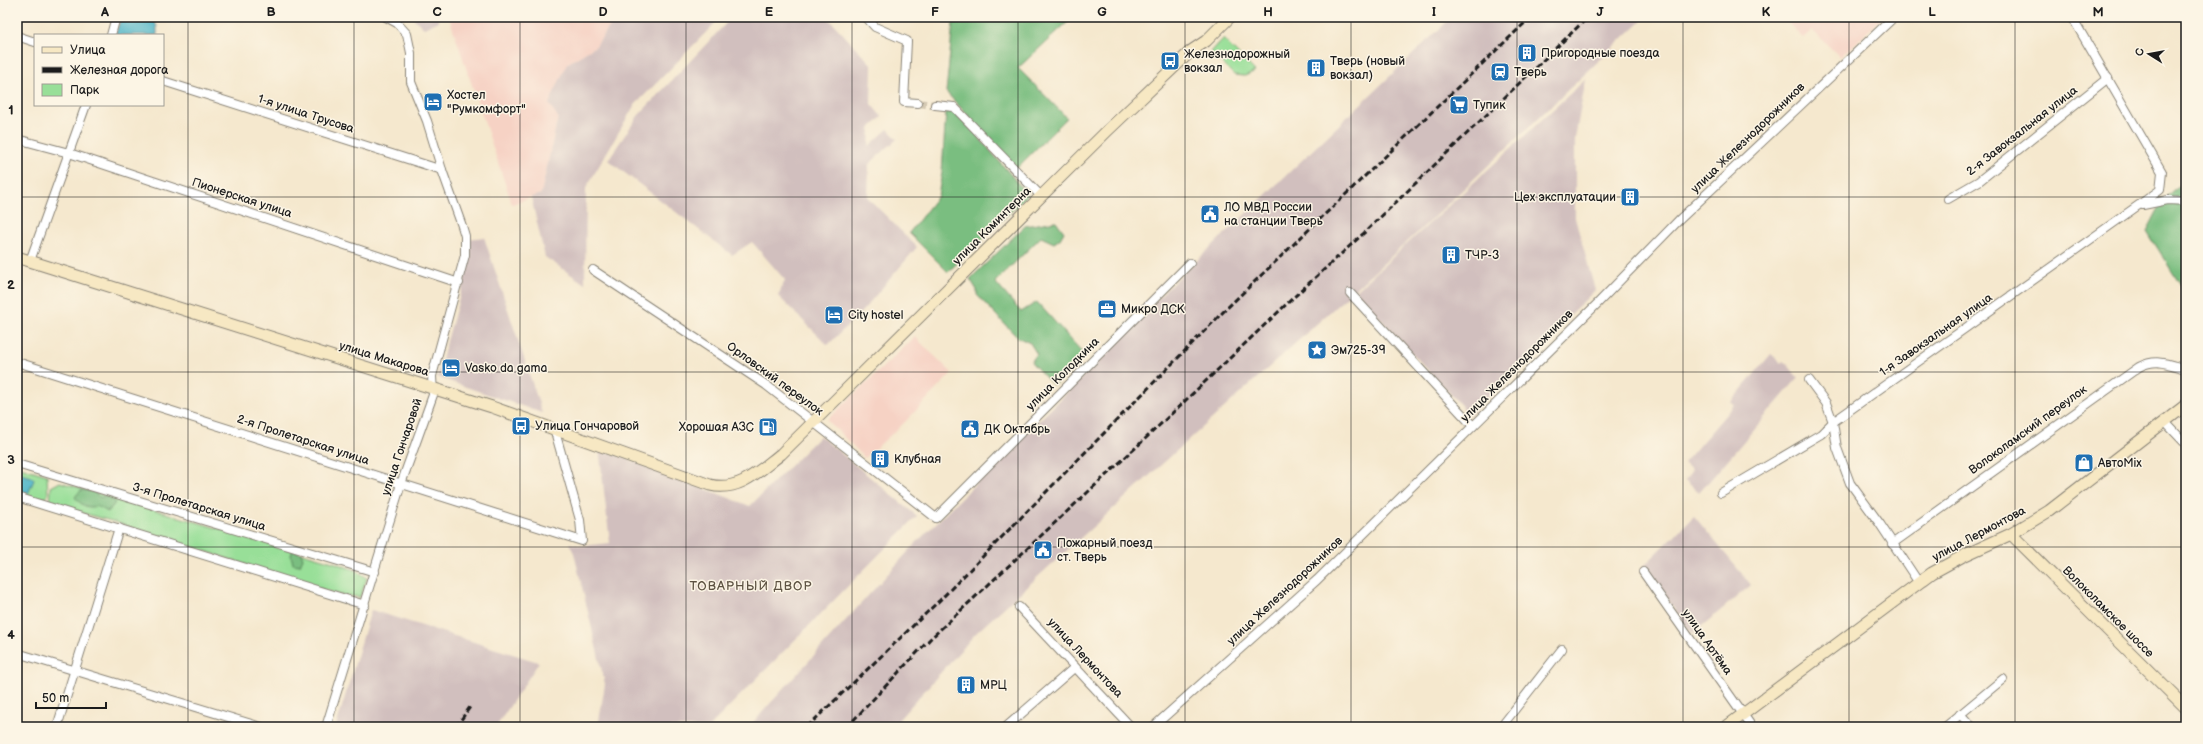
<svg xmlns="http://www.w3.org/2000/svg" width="2203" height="744" font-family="'Balsamiq Sans',sans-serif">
<rect width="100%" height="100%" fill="#fcf5e5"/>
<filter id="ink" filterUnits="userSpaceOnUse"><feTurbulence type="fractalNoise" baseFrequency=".025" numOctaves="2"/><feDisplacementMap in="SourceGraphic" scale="8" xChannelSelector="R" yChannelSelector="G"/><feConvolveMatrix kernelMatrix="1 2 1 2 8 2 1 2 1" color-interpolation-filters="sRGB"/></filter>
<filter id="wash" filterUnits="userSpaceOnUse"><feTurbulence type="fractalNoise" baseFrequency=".012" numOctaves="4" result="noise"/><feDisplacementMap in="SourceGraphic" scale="16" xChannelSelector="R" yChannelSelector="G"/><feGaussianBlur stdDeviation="0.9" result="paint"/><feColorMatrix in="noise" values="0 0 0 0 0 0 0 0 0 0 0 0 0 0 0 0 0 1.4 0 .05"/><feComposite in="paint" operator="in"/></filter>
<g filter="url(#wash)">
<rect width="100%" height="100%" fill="#f5e8ce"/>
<g fill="#f6d2c4">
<polygon points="449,17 616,17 596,46 567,64 558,116 541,194 512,204"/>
<polygon points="1782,17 1883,17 1840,57 1812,30 1803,38"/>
<polygon points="915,337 952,373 904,423 865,458 827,420"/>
</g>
<g fill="#d1bfbe">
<polygon points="412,17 437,17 439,21 424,28"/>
<polygon points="616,17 721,17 634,106 586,188 585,284 545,257 531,197 541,194 558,117 549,104 567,64 596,46"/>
<polygon points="732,17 827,17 872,65 871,104 882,117 870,128 869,146 888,129 897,139 869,164 868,198 917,247 864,309 828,345 778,296 785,280 752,242 732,255 608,160 638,116"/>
<polygon points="1452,17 1645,17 1417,233 977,632 892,727 749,727 916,543 1104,356 1167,289"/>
<polygon points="1586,79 1575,138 1575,218 1595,290 1470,415 1355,292"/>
<polygon points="484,237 542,413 437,377 464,281 468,239"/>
<polygon points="1771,354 1781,363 1783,361 1788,365 1798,378 1699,493 1685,480 1692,470 1684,463 1734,405 1731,402"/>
<polygon points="820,436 917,516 709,727 598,727 605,684 574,553 569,543 582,546 610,543 599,448 750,506"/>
<polygon points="1694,516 1751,585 1692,634 1644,566"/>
<polygon points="371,610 538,662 539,662 496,727 336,727"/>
</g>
<g fill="#98df98" stroke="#5a7e5a">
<polygon points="1223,39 1255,71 1245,76 1234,75 1211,52"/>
<polygon points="17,466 47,475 48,495 40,501 17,494"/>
<polygon points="60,482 336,563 357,571 367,578 360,597 340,595 115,522 50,504 51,487"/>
</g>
<g fill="#7abe80" stroke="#4b6d4e">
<polygon points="958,17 1073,17 1018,68 1067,118 1017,168 946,92 953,23"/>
<polygon points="946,111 959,114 1028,195 948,272 909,233 938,196 942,172"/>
<path d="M2186 183V294L2147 231C2157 213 2165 190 2186 183Z"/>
<path d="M1056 221 1064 232 1060 239 1054 243 1041 237 995 282 1021 312 1037 302 1083 353C1077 367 1067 377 1053 385L1031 362 1037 354 1030 343 1017 337 977 295V290L970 279 1025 226Z"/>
<path d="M81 490 94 492 99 497H108L115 503 108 512 97 506C87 509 81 505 75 497Z"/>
<polygon points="293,550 301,553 303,558 300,565 293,564 291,555"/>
</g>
<g fill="#49b3c7" stroke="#326872">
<polygon points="124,17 151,17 157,26 157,35 115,35 119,23"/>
<polygon points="17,473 32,477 34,480 28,494 17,492"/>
</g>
</g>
<g filter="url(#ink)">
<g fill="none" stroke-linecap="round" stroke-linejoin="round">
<polyline stroke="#d4c9b3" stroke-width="8" stroke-dasharray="8 4" stroke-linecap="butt" points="918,103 935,105"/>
<g stroke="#888275" stroke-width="10">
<g id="street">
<polyline points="866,17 875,27 907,41 904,102 918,103"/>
<polyline points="111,35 116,17"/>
<polyline points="17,36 35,42"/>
<polyline points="163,81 442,170"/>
<polyline points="935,105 954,107 1041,196"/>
<polyline points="17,139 69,153 459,283"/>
<polyline points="1948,199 1979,181 2108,78"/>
<polyline points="2143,205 2168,200 2186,201"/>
<polyline points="30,261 86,105"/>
<polyline points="593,270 766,385 936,518 1190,263"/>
<polyline points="1350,293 1473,426"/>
<polyline points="17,362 582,541 580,520 554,428"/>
<polyline points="1809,380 1826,403 1833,422 1837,448 1850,483 1880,524 1919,583"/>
<polyline points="2166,423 2186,444"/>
<polyline points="17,464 375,572"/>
<polyline points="1721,493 1821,434 1833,422 2160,190 2162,172 2072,17"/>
<polyline points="17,497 365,605"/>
<path d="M1892 544 2139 367C2157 358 2168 364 2186 369"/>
<polyline points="1643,572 1752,727"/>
<polyline points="1019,607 1131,727"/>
<polyline points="17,653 261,727"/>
<polyline points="1960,714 1972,727"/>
<polyline points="57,727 119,528"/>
<polyline points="326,727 401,484 433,395 432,376 465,255 465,236 462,226 442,170 427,121 411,82 411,53 407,34 397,23 386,17"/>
<polyline points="1006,727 1075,667"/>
<polyline points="1153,727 1317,580 1597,304 1679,220 1894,17"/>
<polyline points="1501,727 1562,649"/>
<polyline points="1945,727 2003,679"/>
</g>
</g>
<g stroke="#888275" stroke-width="13">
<g id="secondary">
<path d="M17 257 492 407 710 485C739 492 759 471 781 454L1107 131 1191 51 1206 41 1230 17"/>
<polyline points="2011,534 2186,708"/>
<polyline points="1726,727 1932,573 1963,556 2011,534 2049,511 2186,405"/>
</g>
</g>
<use href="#street" stroke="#fff" stroke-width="8"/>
<use href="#secondary" stroke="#f7e8c3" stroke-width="11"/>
<g stroke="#1c1c1c" stroke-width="3" stroke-dasharray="6 3" stroke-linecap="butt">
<polyline points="456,727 470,707"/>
<polyline points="807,727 940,600 1226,309 1531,17"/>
<polyline points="847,727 930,639 1145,439 1294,297 1364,233 1588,17"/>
</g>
</g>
</g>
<path fill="none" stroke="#1c1c1c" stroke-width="1" stroke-opacity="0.55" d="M188 17V727M354 17V727M520 17V727M686 17V727M852 17V727M1018 17V727M1185 17V727M1351 17V727M1517 17V727M1683 17V727M1849 17V727M2015 17V727M17 197H2186M17 372H2186M17 547H2186"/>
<defs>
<g id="building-square" transform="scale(1)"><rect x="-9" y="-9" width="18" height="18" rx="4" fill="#1f6fb2" stroke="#fcf5e5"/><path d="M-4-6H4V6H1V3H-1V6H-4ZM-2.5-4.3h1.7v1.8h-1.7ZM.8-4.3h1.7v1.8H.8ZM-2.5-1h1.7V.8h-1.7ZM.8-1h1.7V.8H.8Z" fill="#fff"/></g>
<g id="bus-square" transform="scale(1)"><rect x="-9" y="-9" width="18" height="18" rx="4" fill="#1f6fb2" stroke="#fcf5e5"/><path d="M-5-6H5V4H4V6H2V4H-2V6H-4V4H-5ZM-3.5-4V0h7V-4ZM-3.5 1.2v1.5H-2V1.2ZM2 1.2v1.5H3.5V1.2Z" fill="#fff"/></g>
<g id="station-square" transform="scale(1)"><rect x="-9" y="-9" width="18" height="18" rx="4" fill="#1f6fb2" stroke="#fcf5e5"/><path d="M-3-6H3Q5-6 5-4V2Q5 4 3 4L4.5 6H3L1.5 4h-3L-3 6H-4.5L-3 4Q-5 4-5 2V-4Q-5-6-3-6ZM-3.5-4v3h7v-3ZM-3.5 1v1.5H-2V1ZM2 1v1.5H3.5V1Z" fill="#fff"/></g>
<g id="hotel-square" transform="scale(1)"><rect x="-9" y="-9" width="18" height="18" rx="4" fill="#1f6fb2" stroke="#fcf5e5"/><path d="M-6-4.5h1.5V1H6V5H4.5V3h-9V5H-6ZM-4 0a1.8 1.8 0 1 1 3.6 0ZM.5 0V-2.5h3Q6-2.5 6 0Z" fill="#fff"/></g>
<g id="supermarket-square" transform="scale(1)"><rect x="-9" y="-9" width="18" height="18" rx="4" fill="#1f6fb2" stroke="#fcf5e5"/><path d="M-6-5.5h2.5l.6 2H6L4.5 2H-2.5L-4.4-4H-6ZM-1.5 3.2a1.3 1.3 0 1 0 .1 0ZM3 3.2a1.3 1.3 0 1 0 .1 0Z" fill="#fff"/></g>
<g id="civic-square" transform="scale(1)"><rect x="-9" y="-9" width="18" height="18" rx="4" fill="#1f6fb2" stroke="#fcf5e5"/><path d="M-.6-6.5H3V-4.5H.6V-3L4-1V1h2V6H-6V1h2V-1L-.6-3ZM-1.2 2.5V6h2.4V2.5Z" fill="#fff"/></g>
<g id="office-square" transform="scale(1)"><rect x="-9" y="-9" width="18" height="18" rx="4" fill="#1f6fb2" stroke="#fcf5e5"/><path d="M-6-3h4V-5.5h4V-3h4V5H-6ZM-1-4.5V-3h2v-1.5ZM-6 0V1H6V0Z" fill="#fff"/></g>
<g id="sight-square" transform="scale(1)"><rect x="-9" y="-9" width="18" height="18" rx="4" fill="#1f6fb2" stroke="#fcf5e5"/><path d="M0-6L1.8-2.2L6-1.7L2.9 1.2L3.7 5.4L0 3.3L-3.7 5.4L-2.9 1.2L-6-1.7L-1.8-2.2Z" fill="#fff"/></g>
<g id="fuel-square" transform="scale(1)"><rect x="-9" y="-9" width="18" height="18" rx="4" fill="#1f6fb2" stroke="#fcf5e5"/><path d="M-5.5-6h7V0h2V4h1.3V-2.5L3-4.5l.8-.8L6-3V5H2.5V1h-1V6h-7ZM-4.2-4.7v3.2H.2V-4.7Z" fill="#fff"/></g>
<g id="shop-square" transform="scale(1)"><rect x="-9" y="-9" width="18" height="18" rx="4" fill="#1f6fb2" stroke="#fcf5e5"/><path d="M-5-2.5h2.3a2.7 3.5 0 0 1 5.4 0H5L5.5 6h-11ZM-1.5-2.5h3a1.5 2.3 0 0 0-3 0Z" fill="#fff"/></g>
</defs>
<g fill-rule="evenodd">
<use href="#building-square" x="1527" y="53"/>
<use href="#bus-square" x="1170" y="61"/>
<use href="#building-square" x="1316" y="68"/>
<use href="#station-square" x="1500" y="72"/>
<use href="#hotel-square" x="433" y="102"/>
<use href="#supermarket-square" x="1459" y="105"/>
<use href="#building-square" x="1630" y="197"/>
<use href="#civic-square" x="1210" y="214"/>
<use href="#building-square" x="1451" y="255"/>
<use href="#office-square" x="1107" y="309"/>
<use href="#hotel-square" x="834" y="315"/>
<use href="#sight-square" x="1317" y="350"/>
<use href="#hotel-square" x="451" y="368"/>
<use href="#bus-square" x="521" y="426"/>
<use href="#fuel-square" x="768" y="427"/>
<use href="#civic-square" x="970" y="429"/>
<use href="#building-square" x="880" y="459"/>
<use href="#shop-square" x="2084" y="463"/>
<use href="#civic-square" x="1043" y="550"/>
<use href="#building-square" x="966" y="685"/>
</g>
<g text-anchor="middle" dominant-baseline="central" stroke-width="3" stroke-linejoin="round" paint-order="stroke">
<g font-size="12" fill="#1c1c1c" stroke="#fcf5e5" text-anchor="start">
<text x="1541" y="53">Пригородные поезда</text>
<text x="1184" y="54">Железнодорожный<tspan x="1184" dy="14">вокзал</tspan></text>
<text x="1330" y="61">Тверь (новый<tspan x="1330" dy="14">вокзал)</tspan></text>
<text x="1514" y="72">Тверь</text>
<text x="447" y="95">Хостел<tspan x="447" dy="14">"Румкомфорт"</tspan></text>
<text x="1473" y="105">Тупик</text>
<text x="1616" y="197" text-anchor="end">Цех эксплуатации</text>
<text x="1224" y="207">ЛО МВД России<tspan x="1224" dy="14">на станции Тверь</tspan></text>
<text x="1465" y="255">ТЧР-3</text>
<text x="1121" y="309">Микро ДСК</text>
<text x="848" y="315">City hostel</text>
<text x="1331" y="350">Эм725-39</text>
<text x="465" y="368">Vasko da gama</text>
<text x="535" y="426">Улица Гончаровой</text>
<text x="754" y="427" text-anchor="end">Хорошая АЗС</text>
<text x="984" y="429">ДК Октябрь</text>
<text x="894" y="459">Клубная</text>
<text x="2098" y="463">АвтоMix</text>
<text x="1057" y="543">Пожарный поезд<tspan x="1057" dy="14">ст. Тверь</tspan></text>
<text x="980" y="685">МРЦ</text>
</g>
<g font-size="12" fill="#1c1c1c" stroke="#fcf5e5">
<text transform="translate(306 114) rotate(18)">1-я улица Трусова</text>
<text transform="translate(2022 131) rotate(-38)">2-я Завокзальная улица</text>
<text transform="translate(1748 138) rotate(-44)">улица Железнодорожников</text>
<text transform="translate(242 198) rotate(18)">Пионерская улица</text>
<text transform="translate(992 226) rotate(-45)">улица Коминтерна</text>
<text transform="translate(1936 335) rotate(-35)">1-я Завокзальная улица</text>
<text transform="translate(384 359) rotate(17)">улица Макарова</text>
<text transform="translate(1517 366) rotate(-45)">улица Железнодорожников</text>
<text transform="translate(1063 374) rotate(-45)">улица Колодкина</text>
<text transform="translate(775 379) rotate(36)">Орловский переулок</text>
<text transform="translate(2028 430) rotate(-36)">Волоколамский переулок</text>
<text transform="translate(303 440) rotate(18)">2-я Пролетарская улица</text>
<text transform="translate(402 447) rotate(-71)">улица Гончаровой</text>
<text transform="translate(199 507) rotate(17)">3-я Пролетарская улица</text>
<text transform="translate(1979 534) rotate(-28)">улица Лермонтова</text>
<text transform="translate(1285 591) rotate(-43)">улица Железнодорожников</text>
<text transform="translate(2108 612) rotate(45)">Волоколамское шоссе</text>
<text transform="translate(1707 642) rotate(55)">улица Артёма</text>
<text transform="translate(1085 658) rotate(47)">улица Лермонтова</text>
</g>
<g font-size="13" letter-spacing="1" fill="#5e5343" stroke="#fcf5e5">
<text x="751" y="586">ТОВАРНЫЙ ДВОР</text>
</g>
</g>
<rect width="2203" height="744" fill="none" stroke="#fcf5e5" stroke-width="44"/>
<rect x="34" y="34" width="130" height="72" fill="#fcf5e5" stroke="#a29e95"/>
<rect x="42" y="47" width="20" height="6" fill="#f7e8c3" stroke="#a29e95"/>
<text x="70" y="54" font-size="12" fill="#1c1c1c">Улица</text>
<rect x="42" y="67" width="20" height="6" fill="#1c1c1c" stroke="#a29e95"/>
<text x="70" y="74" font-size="12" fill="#1c1c1c">Железная дорога</text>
<rect x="42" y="84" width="20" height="12" fill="#98df98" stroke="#a29e95"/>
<text x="70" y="94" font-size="12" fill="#1c1c1c">Парк</text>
<g transform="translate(2149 54) rotate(281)" stroke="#fcf5e5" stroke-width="3" paint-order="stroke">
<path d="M0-3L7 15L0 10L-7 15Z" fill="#1c1c1c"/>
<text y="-6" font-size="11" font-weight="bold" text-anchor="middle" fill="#1c1c1c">С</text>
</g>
<path d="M36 702v6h70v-6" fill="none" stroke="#1c1c1c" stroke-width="2"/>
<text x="42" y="702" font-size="12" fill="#1c1c1c" stroke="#fcf5e5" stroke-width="3" paint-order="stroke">50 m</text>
<rect x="22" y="22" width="2159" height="700" fill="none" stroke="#1c1c1c" stroke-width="1.5"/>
<g font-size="13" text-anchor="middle" font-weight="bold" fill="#1c1c1c">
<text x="105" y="16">A</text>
<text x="271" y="16">B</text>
<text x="437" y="16">C</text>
<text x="603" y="16">D</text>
<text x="769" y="16">E</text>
<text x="935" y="16">F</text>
<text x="1102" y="16">G</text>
<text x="1268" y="16">H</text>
<text x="1434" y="16">I</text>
<text x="1600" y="16">J</text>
<text x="1766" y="16">K</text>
<text x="1932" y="16">L</text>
<text x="2098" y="16">M</text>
<text x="11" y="114">1</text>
<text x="11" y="289">2</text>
<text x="11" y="464">3</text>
<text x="11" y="639">4</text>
</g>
</svg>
